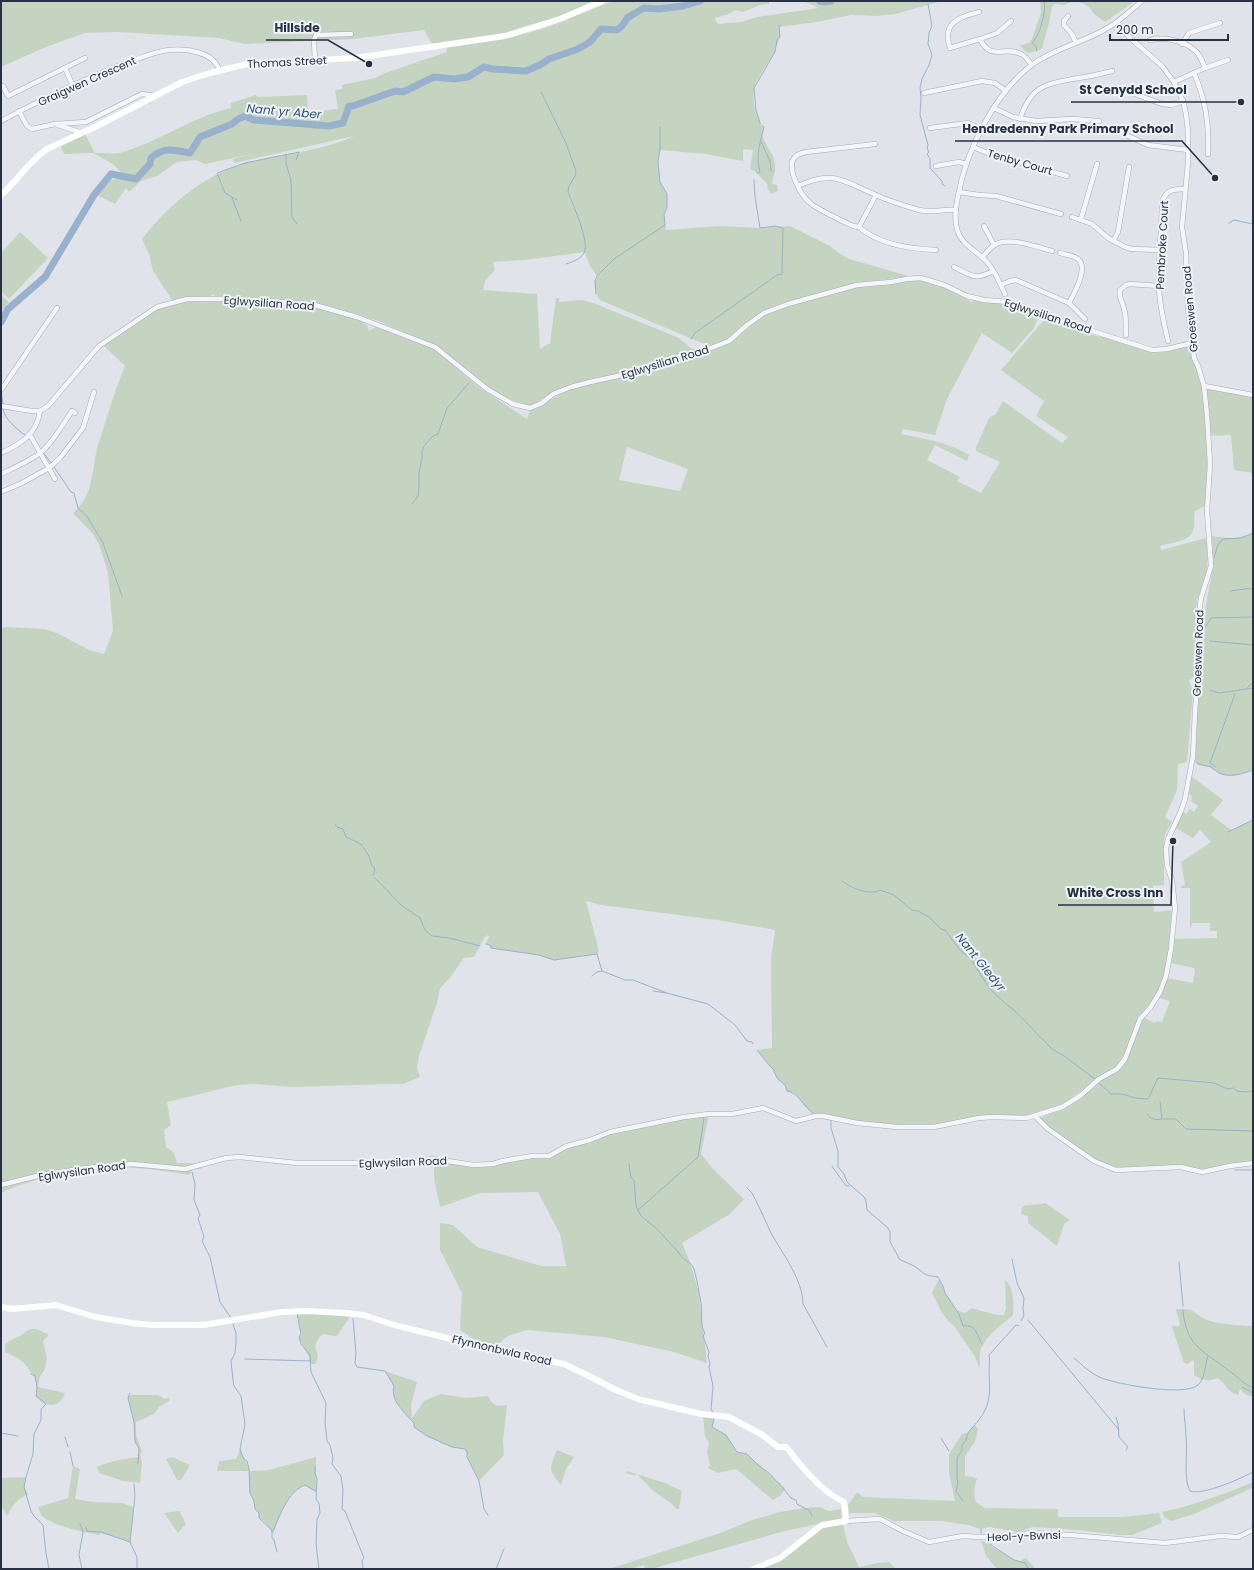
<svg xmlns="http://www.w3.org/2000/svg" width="1254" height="1570" font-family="Poppins,sans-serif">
<rect width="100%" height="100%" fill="#e0e4ea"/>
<g fill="#c5d4c0" fill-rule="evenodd">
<path d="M1 1H608L561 21 509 38 545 28 613 1H769V4L760 5 743 12 735 10 729 14 715 18 716 22 718 24 741 22 757 17 819 8 802 1 825 2 831 1H942L895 14 876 16 851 15 817 22 779 27 780 37C777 42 777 47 774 53 769 62 755 81 754 89 752 101 756 119 764 127 757 139 774 151 775 163 776 169 774 176 772 182V184L777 185 778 191 771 194 767 187 768 185 755 171 750 169 753 150 743 149V161L705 154 660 150 658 161 660 182 667 194V208L664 214 666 230 719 226 760 228 790 226 830 246 839 253 849 259 909 276 852 284 787 302 774 306 762 312 733 337 721 343 710 345 699 342 600 300C595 293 593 284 597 276L589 264 585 252 524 260 493 262 495 270 485 281 483 290 537 294 540 349 550 343 556 298H559V302L582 300 596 304 679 338 692 349V351L644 369 566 387 547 395 535 404 529 406 505 397 493 390 440 348 378 321 343 310 307 301 266 300 264 298 213 297 215 295 214 294C207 299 182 299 172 300L153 271 149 254 142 239C171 202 209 170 257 160 289 153 324 150 354 136L234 163 233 159 260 152 206 164 195 160 177 162 157 176 141 181 129 192 126 188 115 204 95 194 106 181 116 179 120 177 126 178 113 164 93 153 64 154 61 146 85 134 95 153C102 153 112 154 119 153 157 143 194 116 231 108V103L256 95 258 97 307 95 308 112 338 109 335 90 342 89V85L375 78 385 73 447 52 446 47 435 49 424 30 353 39 244 44 219 38 117 32 85 33 46 47 1 67Z"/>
<polygon points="1040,1 1135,1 1105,22 1094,14 1089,7 1082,3 1073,1 1064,5 1054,4 1052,7 1049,23 1042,48 1040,50 1028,53 1020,46 1030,42 1032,39 1041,12"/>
<polygon points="20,232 48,258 9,299 1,291 1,253"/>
<path d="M914 279 942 286 972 302 974 300 1008 303 1035 315 1038 318 1034 328 1012 353 982 333 947 399 935 435 903 429 901 434C925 439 948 442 969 455L967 461 935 445 927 460 960 477 957 481 981 493 1000 462 976 451V448L988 420 991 416 995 415 1003 401 1062 443 1068 437 1036 416 1044 401 1001 370 1043 321 1049 318 1096 336 1108 337 1157 353 1170 351 1182 346H1189L1194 363 1197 367 1202 389 1208 460 1205 506 1195 511C1193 518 1196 526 1192 533 1187 542 1169 543 1160 546L1161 550 1206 538C1208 554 1209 568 1204 584 1202 590 1198 595 1197 602 1192 626 1198 651 1195 676L1189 680 1193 693 1187 762 1178 764 1177 790 1165 817 1172 822 1166 832 1164 839V885L1153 886 1154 912 1173 910 1167 962 1162 981 1158 992 1130 1041 1119 1064 1114 1069 1095 1079 1089 1085 1062 1105 1035 1115 985 1116 942 1124 894 1125 859 1121 822 1113 814 1114 805 1107 795 1093 787 1091 785 1085 777 1078 773 1069 769 1065 757 1050 772 1048 771 958 775 930 717 920 601 905 586 901 599 951 597 954 554 960 539 955 491 948 490 945 486 944 489 937 488 935 484 938 474 957 464 958 449 979 440 988 437 1003 419 1056 417 1067 420 1077 403 1084H390L293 1087 254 1084 237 1085 167 1102 171 1125 164 1130 166 1147 174 1153 177 1163H200L201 1169H193L189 1175C171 1172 153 1169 135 1168 97 1165 35 1176 1 1193V628L8 627 45 629 59 634 89 650 104 654 113 631 108 573 100 547 93 534 73 513C95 494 91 470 98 445 107 418 114 392 125 366L104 346C117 337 129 328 142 319 147 315 153 310 160 307 192 296 229 301 263 304 297 307 336 305 367 325L369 331 375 327 395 332 434 349 480 388 527 419 530 410 536 409 562 393 577 387 619 378 687 355 720 347 733 341 763 315 789 306 854 288ZM627 447 688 469 680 491 619 480Z"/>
<polygon points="1,295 9,302 1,312"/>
<polygon points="1206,389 1253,396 1253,473 1234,470 1231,435 1209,436"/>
<path d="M1253 533V770L1233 776 1226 775 1219 773 1209 767 1198 765 1194 759 1196 741 1195 722 1197 707 1203 666 1202 651 1203 621 1213 567 1212 536C1227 538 1239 540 1253 533Z"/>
<polygon points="1191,776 1223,800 1211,815 1231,830 1253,820 1253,1161 1228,1164 1199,1170 1176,1165 1117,1169 1097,1161 1046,1125 1040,1120 1040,1118 1063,1108 1078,1100 1102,1080 1121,1068 1143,1017 1154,1023 1157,1021 1162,1022 1170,1001 1159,998 1167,978 1193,983 1195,971 1194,968 1170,963 1173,939 1217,938 1217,931 1210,931 1210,923 1192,923 1191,928 1190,927 1190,888 1181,888 1181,886 1185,885 1181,862 1211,842 1200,830 1193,838 1174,827 1183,812 1186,814 1190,809 1194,812 1198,806 1191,801 1192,796 1188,793"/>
<polygon points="709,1114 701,1154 712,1168 744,1199 730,1214 682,1243 690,1262 699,1293 707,1363 674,1352 604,1337 527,1330 508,1336 497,1345 475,1340 460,1330 462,1293 440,1250 440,1223 453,1225 477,1247 541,1266 566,1266 560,1234 538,1192 481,1193 440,1207 434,1178 434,1159 486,1164 549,1156 567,1146 610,1132"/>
<path d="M1045 1203 1070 1220 1064 1224 1057 1246 1028 1223V1216L1021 1214 1022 1207C1029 1203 1038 1206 1045 1203Z"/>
<path d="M939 1279 945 1293 956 1310 965 1313 972 1308C979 1310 1000 1317 1004 1315L1006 1308 1005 1280C1014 1287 1014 1304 1013 1315 1002 1325 983 1337 980 1353 979 1359 980 1364 980 1369L975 1357 955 1327 949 1322 941 1311 932 1293Z"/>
<path d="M1176 1309C1198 1308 1192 1314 1208 1320 1222 1325 1238 1325 1253 1326V1397L1245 1394 1240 1389 1238 1395C1227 1393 1226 1382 1217 1378 1209 1382 1202 1381 1194 1375V1362L1192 1360 1188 1364 1184 1363 1172 1327 1173 1325 1177 1327 1180 1325Z"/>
<path d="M297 1313 321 1314 350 1317 337 1336H333L324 1334 319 1337 315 1346 318 1355 316 1364H310C310 1353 302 1347 299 1337L301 1334Z"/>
<path d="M31 1329H37L49 1335 43 1341 47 1359 44 1371 40 1376 38 1387 65 1393C60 1409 45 1408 36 1396L37 1387 35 1376C30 1373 29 1369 25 1364 19 1358 12 1355 5 1352V1344C10 1340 14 1339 20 1336 24 1333 26 1331 31 1329Z"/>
<path d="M385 1371 417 1382 411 1405 412 1418 424 1401 441 1394 466 1398 488 1396C493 1406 497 1407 507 1405L503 1441 504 1455 479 1481 467 1457V1452L465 1449 452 1447 427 1436 414 1427V1423C405 1412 390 1401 394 1386Z"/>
<path d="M129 1395H158L165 1399 170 1398 169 1401 159 1407 154 1414 136 1422V1435L142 1451 140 1455 142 1463 140 1483 124 1481 99 1473 97 1467C110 1461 123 1459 138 1457L139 1448 135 1442 134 1422 128 1398Z"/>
<path d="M703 1416 714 1417 712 1427 726 1435 737 1452 747 1454 785 1489 781 1495 773 1500C760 1490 749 1479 736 1469L718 1473 708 1468 710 1465 707 1452 709 1443 705 1436Z"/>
<path d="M975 1425 978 1429 975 1442 965 1456V1476L973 1477 977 1479C974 1487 973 1494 976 1502L985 1508 1058 1509V1517H1123L1159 1513 1162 1523 1132 1535H1120L1077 1530 1033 1527 1018 1532 989 1527 981 1529 968 1525 942 1521H894L874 1513H849L848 1505 857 1492 863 1497 955 1501 949 1473V1454L962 1434 969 1432Z"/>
<path d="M240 1449C244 1457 247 1463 249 1471L269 1470 316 1457V1492L305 1485C288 1491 279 1517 273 1533L264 1521 259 1518V1513L255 1509 254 1501 250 1493 249 1471H217L219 1461 236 1459Z"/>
<path d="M557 1450 574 1457 566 1469 561 1485C548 1469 549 1469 557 1450Z"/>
<polygon points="172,1457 190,1465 181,1480 177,1480 166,1459"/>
<path d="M73 1466 80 1469 75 1499 93 1502 122 1503 133 1507V1517L130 1542 101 1533 99 1535C86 1533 51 1525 42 1516 41 1514 39 1510 38 1507L68 1498Z"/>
<polygon points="627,1471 665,1483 682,1491 679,1509 676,1509 672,1504 652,1490 638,1475 631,1475 626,1473"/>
<path d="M26 1477 24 1487 28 1494C17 1499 12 1506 7 1516L1 1505V1478Z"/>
<path d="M1253 1482 1252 1488 1194 1514 1171 1521 1164 1517 1162 1512C1194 1505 1223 1495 1253 1482Z"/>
<polygon points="820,1507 829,1511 841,1509 842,1519 785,1531 651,1569 645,1569 644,1565 630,1569 609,1569 723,1532 752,1520 780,1512 804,1508"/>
<polygon points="179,1511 186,1524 178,1533 164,1513"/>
<polygon points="843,1524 847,1542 859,1567 877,1563 889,1562 896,1569 759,1569 771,1565 794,1551 820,1529"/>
<polygon points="981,1540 1014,1560 1020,1561 1026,1558 1034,1567 1034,1569 997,1569 986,1556"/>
</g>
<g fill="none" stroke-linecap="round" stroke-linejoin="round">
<g stroke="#98b2cd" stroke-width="1">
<polyline points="928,4 932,26 929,33 928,44 932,55 929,65 922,79 920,88 921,98 920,115 928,145 927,148 929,152 927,154 930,159 930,168 942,181 942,184 945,186"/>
<path d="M1037 51 1036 46 1032 43C1039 37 1047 11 1044 1"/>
<path d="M541 92 566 143 576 171 575 176 569 186 568 192C573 205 590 242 584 253 581 259 572 262 566 264"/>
<polyline points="760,123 756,110 754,88 775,52 777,40 780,37 779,25"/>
<polyline points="761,142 770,161 771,171"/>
<polyline points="286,155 286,163 291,181 292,217 297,224"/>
<polyline points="757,173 760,172 758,161 759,147 764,127 763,126"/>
<polyline points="232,198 241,221"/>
<polyline points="237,200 225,193 217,173 245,163 299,152 296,160"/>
<polyline points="1229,223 1234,220 1253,224"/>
<polyline points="596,294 595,281 597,276 614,259 665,225 664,214 667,208 667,194 660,182 658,161 660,150 660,127"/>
<polyline points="691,339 695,333 777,275 782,274 783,228 775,226 760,228 755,197 754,180"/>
<polyline points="1,391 3,404"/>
<path d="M3 409C5 420 17 429 25 435"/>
<polyline points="43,452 51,463"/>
<polyline points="54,467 71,492 74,493 78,508 87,516 103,543 122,596"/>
<polyline points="1252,473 1253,473"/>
<polyline points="412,504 418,496 419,488 419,472 422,459 422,452 424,446 433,436 438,434 447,408 469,383"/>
<polyline points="1214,558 1218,545 1223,539 1241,538 1253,533"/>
<polyline points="1230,591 1253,588"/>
<polyline points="1204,629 1211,618 1253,617"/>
<polyline points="1210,641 1253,645"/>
<polyline points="1246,689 1253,682"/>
<polyline points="1210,690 1219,693 1253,688"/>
<path d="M1196 762C1200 766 1205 765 1211 767 1214 769 1216 771 1219 773 1229 778 1243 774 1253 770"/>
<polyline points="1216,767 1210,763 1235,694"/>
<path d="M335 824 337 827 343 829 346 837 361 844C363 848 365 849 367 853 371 858 369 864 375 869L373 875"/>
<polyline points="1228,832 1253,820"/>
<polyline points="375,878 401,905 420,918 425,930 432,936 449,938 480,946"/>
<path d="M842 881C851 888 870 896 880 890L894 895 912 910 918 911 929 917 941 929 945 930 960 950 970 958 990 989 1006 1004 1015 1011 1052 1049 1064 1056 1095 1079"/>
<polyline points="486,944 490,945 491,948 539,955 554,960 597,954 602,971 625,980 633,980 667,993 708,1004 735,1025 747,1041 752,1042 753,1044"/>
<polyline points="592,976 597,972 602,971"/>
<polyline points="653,991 666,993"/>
<path d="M757 1050 769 1065 773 1069 777 1078 785 1085 787 1091C798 1092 804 1107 814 1114"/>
<polyline points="1099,1083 1111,1094 1122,1094 1135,1098 1148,1099 1158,1078 1214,1083 1227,1089 1233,1088 1237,1091 1246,1092 1253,1091"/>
<polyline points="1160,1101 1162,1119 1176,1119 1186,1129 1253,1131"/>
<path d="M1147 1114C1151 1120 1155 1120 1162 1119"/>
<path d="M831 1120V1128L838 1151V1167L844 1174 847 1182 864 1197 866 1201 867 1210 888 1228C891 1233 890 1235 890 1241 891 1245 897 1253 899 1259 904 1262 914 1265 917 1268 927 1276 925 1275 938 1277L943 1286 945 1293 959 1314 963 1326C977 1324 976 1335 982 1344"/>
<path d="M629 1164 631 1178 634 1180 636 1206 641 1216 657 1229 679 1253C682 1260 691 1261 694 1269 697 1279 699 1292 701 1303 703 1313 699 1324 705 1333L703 1336 709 1352 708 1356 710 1363 709 1367 713 1386 711 1409 713 1413"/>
<polyline points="832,1166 846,1186 849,1186"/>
<polyline points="1235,1170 1253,1170"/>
<polyline points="192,1172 195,1184 194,1200 200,1215 198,1218 204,1237 202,1241 210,1257 220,1302 231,1318"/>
<path d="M747 1188 752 1193C759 1206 765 1220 771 1233 782 1253 803 1280 803 1304L827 1347"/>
<polyline points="638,1210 698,1157 704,1118"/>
<polyline points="1012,1259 1017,1283 1024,1298 1023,1309 1024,1315 1021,1321"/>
<polyline points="1179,1262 1183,1306"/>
<path d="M1183 1310C1186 1346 1202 1350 1228 1370 1237 1376 1243 1384 1253 1388"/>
<polyline points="297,1314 301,1334 299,1337 301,1344 310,1355 311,1372 326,1403 325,1422 327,1441 330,1445 333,1458 332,1464 341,1476 343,1490 342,1509 345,1511 364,1558 362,1561 363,1569"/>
<path d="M353 1319 356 1353 355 1363 357 1367 385 1371 394 1386C390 1401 405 1413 414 1423V1427L427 1436 452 1447 465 1449 467 1452V1457L479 1481 484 1509 488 1515"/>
<polyline points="1028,1320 1119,1430"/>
<path d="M233 1324 236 1333V1343L235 1353 231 1361 233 1380 234 1386 241 1396 245 1424 240 1449 243 1458 247 1461 249 1469 250 1493 254 1501 255 1509 259 1513V1518C264 1522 267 1526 272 1530V1538L274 1540 277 1552"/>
<path d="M1074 1358C1082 1365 1089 1372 1099 1377 1115 1384 1184 1397 1198 1385 1205 1379 1205 1364 1208 1356"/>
<polyline points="245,1359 310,1361"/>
<polyline points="31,1374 35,1376 37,1387 36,1396 46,1404 41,1409 41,1420 34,1434 33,1454 26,1477 24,1487 31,1511 34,1516 43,1525 46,1553 49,1569"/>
<polyline points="1242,1387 1253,1393"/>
<polyline points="130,1393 128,1398 134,1422 135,1442 139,1448 138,1464"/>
<path d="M1184 1409C1184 1419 1186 1428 1186 1437 1188 1452 1183 1479 1190 1491 1202 1496 1242 1478 1253 1472"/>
<polyline points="1116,1417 1118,1424 1119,1437 1128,1447 1126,1450"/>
<polyline points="714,1418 712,1427 726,1435 737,1452 747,1454 756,1463 770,1474 776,1481 779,1483 791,1498 796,1500 797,1504 810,1511 812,1516"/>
<polyline points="1,1433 18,1436"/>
<polyline points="65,1437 68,1447"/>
<polyline points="941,1438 949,1451"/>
<polyline points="70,1452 73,1466"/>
<polyline points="315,1467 315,1473 317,1479 316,1499 319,1503 320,1513 317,1520 316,1543 319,1569"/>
<polyline points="134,1484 135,1496 130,1542 137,1557 137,1569"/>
<path d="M963 1501 956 1491 958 1482 957 1479V1458L962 1450V1445C968 1440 966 1434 971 1429 989 1410 991 1399 989 1373 989 1367 990 1361 989 1355L1016 1325 1019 1326"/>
<polyline points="80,1524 83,1532 79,1555 82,1569"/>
<polyline points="86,1527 87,1531 101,1532 130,1542"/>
<polyline points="981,1529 981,1533"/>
<path d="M273 1532C279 1517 288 1491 305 1485L315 1491"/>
<polyline points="988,1543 1014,1560 1025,1563 1029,1569"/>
<polyline points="496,1569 504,1549"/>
</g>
<g stroke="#98b2cd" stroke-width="7">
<polyline points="820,1 825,2 831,1"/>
<path d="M1 322 8 309 45 277 94 195 111 174 136 179 150 164 151 158C165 146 173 150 190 153L200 137 232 124 238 119 245 116 254 120 329 126 343 123 349 106H353L395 91 403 92 434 77 454 79 468 77 484 67 493 69 526 71 540 65 549 59 578 49 590 42 601 29 617 30 622 26 627 18 644 8 659 9 683 6 700 1"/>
</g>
<g stroke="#a5abb5" stroke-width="5.5">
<g id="street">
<path d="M979 12C958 17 942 23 950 48L980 39C991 62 1004 45 1021 54 1026 56 1028 61 1032 65"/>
<polyline points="1068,16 1064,21 1064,25 1072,34 1076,43"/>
<polyline points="980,39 997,33 1011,21"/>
<path d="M1150 40C1164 37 1182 40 1193 49 1200 53 1202 61 1205 68"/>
<polyline points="1182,44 1189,33 1220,23"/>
<polyline points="315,61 314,40 316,35 351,34"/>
<polyline points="65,68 73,86"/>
<path d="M1194 73C1206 101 1209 123 1208 154"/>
<polyline points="1174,82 1205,68 1228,60"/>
<polyline points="3,86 8,96 85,58"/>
<polyline points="1124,90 1162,104 1171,105 1183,101"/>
<polyline points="924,93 982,81 995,83 1006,91"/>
<polyline points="994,108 1013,117 1036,121 1072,119 1099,121"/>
<polyline points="19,111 27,126 32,129 55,124 82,133"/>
<path d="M1020 119C1031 85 1046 84 1078 78 1089 77 1100 74 1112 71"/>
<path d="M1 121C43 99 87 77 131 61 144 57 156 51 169 50 186 48 214 52 219 70"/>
<polyline points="55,124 86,122 142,94 155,96"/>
<polyline points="930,128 968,123 982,129"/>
<polyline points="1128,136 1148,145 1188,150"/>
<path d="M875 144 806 152C802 153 797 154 795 157 785 167 801 195 809 202 815 208 844 222 853 226L859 227 876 195"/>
<polyline points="973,147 990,154 1067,176"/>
<polyline points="936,166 959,162 966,164"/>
<path d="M798 186C834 169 844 182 876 195 889 201 905 206 919 210 931 213 944 209 956 210"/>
<polyline points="959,192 979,195 996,196 1061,214"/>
<polyline points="1072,217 1092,224 1108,238 1125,247 1132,249 1161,250"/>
<polyline points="1081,219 1097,164"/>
<polyline points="984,226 994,245"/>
<path d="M859 227C878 244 911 249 936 250"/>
<polyline points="1113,241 1118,232 1129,167"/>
<path d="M1060 253C1066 255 1073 255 1078 259 1089 268 1074 293 1069 303"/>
<path d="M982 258C985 254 989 249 993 246 1007 235 1036 247 1052 251"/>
<path d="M954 267C971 275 974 281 993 271"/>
<polyline points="1001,285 1010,281 1016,280 1069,303 1085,319"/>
<path d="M1005 294C1000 283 995 271 987 262 977 251 961 245 957 229 954 218 956 207 958 196 966 151 995 92 1033 64 1054 49 1081 43 1104 30 1118 23 1130 11 1142 1"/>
<path d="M1126 335C1125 326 1127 317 1124 309 1123 302 1118 297 1120 290L1126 285 1130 284 1159 286"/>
<path d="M1168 341C1164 323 1159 304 1159 286 1158 258 1162 230 1162 203 1165 190 1173 189 1185 189"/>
<polyline points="1204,386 1253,395"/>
<polyline points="1,390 57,308"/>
<polyline points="1,406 32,411 40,411"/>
<polyline points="40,411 48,406 99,346 157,307 187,299 232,299 311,304 357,317 435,347 487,389 513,404 530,408 542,403 553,394 571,387 590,382 645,370 682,355 711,348 729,341 747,325 764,313 788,304 857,285 891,282 906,279 921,278 944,285 967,296 984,300 1009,302 1039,314 1152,350 1167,349 1192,343"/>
<polyline points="30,435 55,479"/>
<path d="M1 453C21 444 37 434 40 411"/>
<path d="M1 474C14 468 28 462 40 453 53 443 62 425 72 411L75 413"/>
<polyline points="1,492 22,483 49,468 60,458 83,428 94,392"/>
<polyline points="1035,1116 1048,1129 1094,1161 1116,1170 1181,1167 1202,1172 1230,1166 1253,1163"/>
<polyline points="1,1185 41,1175 87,1168 132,1164 185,1169 226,1158 240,1157 297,1163 396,1163 434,1159 474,1165 493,1164 503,1161 532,1156 549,1156 567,1146 590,1140 610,1132 684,1117 709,1114 732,1114 763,1108 796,1121 816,1116 823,1116 857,1123 897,1127 934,1127 979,1118 992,1117 1027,1118 1062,1107 1080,1096 1099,1079 1117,1069 1125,1059 1140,1019 1150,1008 1160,992 1166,976 1171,949 1175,908 1172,880 1167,865 1166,848 1168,839 1181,811 1185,799 1193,756 1195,711 1199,665 1198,621 1201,598 1211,566 1207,511 1210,464 1207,415 1204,386 1198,366 1194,358 1192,343 1188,308 1186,253 1182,227 1188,163 1188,132 1186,114 1183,101 1174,82 1162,66 1129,37 1117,22"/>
<polyline points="846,1521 880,1519 903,1531 929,1542 963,1536 1000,1538 1030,1533 1070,1535 1165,1543 1220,1536 1238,1537 1253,1530"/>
</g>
</g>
<use href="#street" stroke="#f3f5f8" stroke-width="4.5"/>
<g stroke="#fff" stroke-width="6">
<path d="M1 195C17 181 29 161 47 149L97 126 182 82 210 73 247 64 355 58 505 36 560 19 602 1"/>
<path d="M1 1307 13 1309 56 1305 95 1317 132 1323 152 1325H203L282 1312 307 1311 346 1313 364 1315 394 1325 504 1352 564 1364 595 1379 616 1390 638 1399 701 1414 729 1417 761 1434 778 1447H786C791 1452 794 1458 798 1462 811 1477 826 1494 844 1502L846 1521 822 1525 780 1558 754 1569"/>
</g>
</g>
<g text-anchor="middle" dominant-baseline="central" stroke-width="4" stroke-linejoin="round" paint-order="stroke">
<g font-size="11" fill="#273143" stroke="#eff3f7">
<text transform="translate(287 62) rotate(-3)">Thomas Street</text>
<text transform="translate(87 81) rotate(-24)">Graigwen Crescent</text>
<text transform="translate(1020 162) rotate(16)">Tenby Court</text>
<text transform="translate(1162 245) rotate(-87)">Pembroke Court</text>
<text transform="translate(269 303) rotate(4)">Eglwysilian Road</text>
<text transform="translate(1190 309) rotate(-95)">Groeswen Road</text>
<text transform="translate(1048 316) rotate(18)">Eglwysilian Road</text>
<text transform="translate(665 362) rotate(-17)">Eglwysilian Road</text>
<text transform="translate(1198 653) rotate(-88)">Groeswen Road</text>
<text transform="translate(403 1162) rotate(-2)">Eglwysilan Road</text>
<text transform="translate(82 1171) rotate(-8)">Eglwysilan Road</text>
<text transform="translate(502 1350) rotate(13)">Ffynnonbwla Road</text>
<text transform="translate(1024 1536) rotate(-2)">Heol-y-Bwnsi</text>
</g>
<g font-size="12" font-style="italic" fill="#2e517a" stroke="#eff3f7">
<text transform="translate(284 111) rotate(5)">Nant yr Aber</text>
<text transform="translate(981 962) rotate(51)">Nant Gledyr</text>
</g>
</g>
<path fill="none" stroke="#273143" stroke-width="1.5" d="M369 64L328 40H266M1241 102L1195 102H1071M1215 178L1182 141H955M1173 841L1171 905H1058"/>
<g fill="#273143" stroke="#eff3f7" stroke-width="1.5">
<circle cx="369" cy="64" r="4"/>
<circle cx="1241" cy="102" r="4"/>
<circle cx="1215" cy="178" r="4"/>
<circle cx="1173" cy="841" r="4"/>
</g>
<g font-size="12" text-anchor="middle" font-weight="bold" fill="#273143" stroke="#eff3f7" stroke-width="4" stroke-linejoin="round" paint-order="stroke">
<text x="297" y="32">Hillside</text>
<text x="1133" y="94">St Cenydd School</text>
<text x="1068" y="133">Hendredenny Park Primary School</text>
<text x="1115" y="897">White Cross Inn</text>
</g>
<rect width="1254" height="1570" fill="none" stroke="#273143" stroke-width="4"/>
<path d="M1110 34v6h118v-6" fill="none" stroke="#273143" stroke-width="2"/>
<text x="1116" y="34" font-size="12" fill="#273143" stroke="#eff3f7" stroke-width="3" paint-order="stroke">200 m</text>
</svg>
